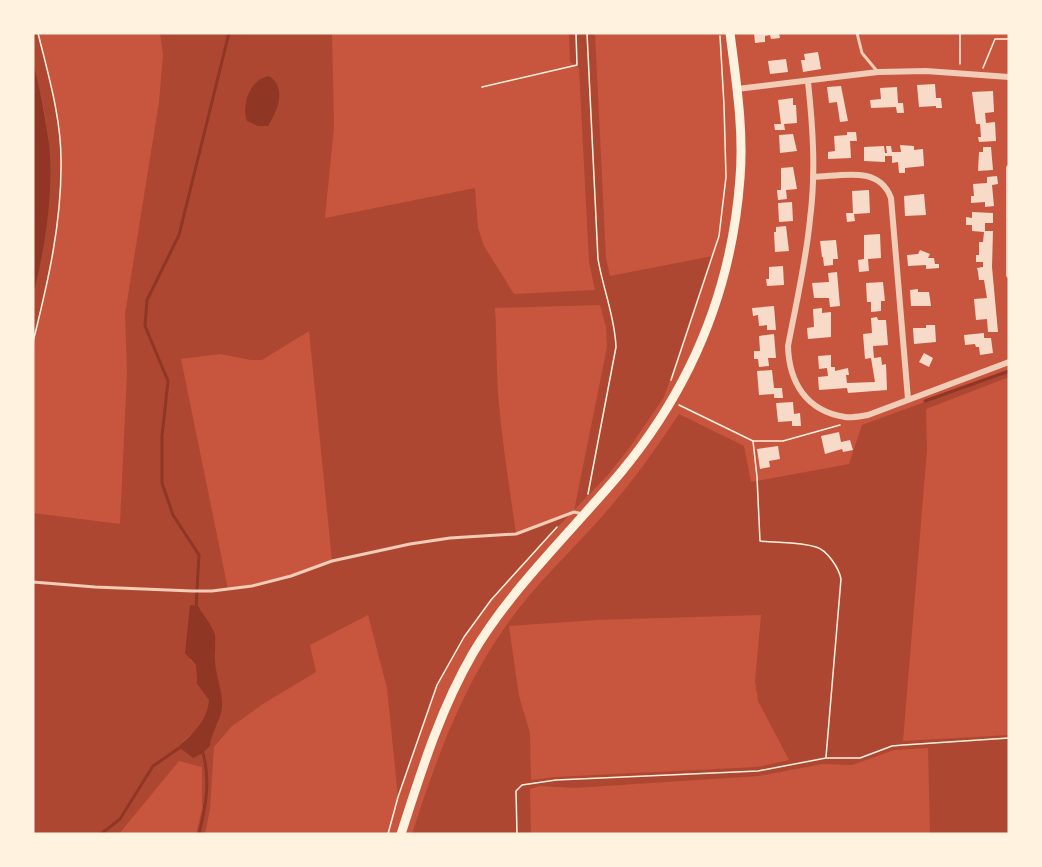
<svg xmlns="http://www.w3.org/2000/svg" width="1042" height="867" font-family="'Source Serif 4',serif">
<rect width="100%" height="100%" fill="#c8553d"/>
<g fill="#ae4732" fill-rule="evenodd">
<path d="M33 33H38C48 74 61 117 61 160 62 222 48 282 33 342V295L46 224 49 184V145L44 110 33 62Z"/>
<path d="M160 33H332L334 127 325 218 475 188 478 228 484 246 514 294 595 290 589 262 579 68 570 62 569 33H595L606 258 610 276 713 256 664 397 630 447 607 476 520 566 491 600 464 637 437 685 398 797 387 688 368 615 310 645 316 672 263 704 231 727 214 747 210 809 205 834H196L202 809V767L179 761 119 834H33V513L120 524 127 372 125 314 159 102 163 55ZM600 305 606 327 607 347 574 511 516 534C510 491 503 448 499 405 496 373 497 341 495 308ZM309 331 332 561C298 574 265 585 228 589L181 359 220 354 251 360H262ZM190 606H198L202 615 213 628 216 642 214 659 218 723 211 734 210 746 203 753 181 743C196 731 207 720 209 700L197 684 196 665 190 660Z"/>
<path d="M1009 371V377L926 409 927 450 903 741 1009 735V834H930L928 748 894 750 852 765 822 764 759 776 574 788 540 786 530 789 531 834H412C435 763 460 692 503 630 532 587 571 552 605 513 633 481 656 449 679 414L744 446 751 482 849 464 862 425ZM761 615 755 681 758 701 789 760 757 767 555 777 531 780 530 733 519 696 509 626 596 620Z"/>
</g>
<g fill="#8f3625">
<path d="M33 62C40 88 45 117 49 144 54 190 45 250 33 295Z"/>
<path d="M269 76C287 88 278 110 268 126H258L247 121C241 105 250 79 269 76Z"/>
<path d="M190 605 198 606C202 614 209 621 213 629 218 640 214 650 215 661 216 677 223 691 222 707 221 721 211 732 210 746L203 753 193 758 179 747C182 742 185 741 189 737 200 725 207 717 209 700L197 684 196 665 185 653Z"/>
</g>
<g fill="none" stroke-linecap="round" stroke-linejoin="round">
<g stroke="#8f3625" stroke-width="3">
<polyline points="925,401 1009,371"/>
<polyline points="196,608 199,555 173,515 162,483 162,436 168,381 145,326 147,300 179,235 229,33"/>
<polyline points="101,834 120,819 153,766 182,746"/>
<path d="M199 834C206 806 211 778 202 750"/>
</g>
</g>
<g fill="#f7dbc8">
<polygon points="754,33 779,33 780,38 771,39 770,35 765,36 765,42 755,43"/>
<polygon points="818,52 821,69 803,72 801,60 805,60 804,54"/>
<polygon points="786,59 788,72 770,74 768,61"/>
<polygon points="935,84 936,98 941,98 942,108 936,108 936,106 919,107 917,85"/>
<polygon points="841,86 848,121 840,122 837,102 829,103 827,87"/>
<polygon points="897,87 898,103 903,103 904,113 897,113 896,107 871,108 870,100 881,99 880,88"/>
<polygon points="993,91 994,112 985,113 986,123 995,122 996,141 979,142 978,137 981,137 980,124 976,124 972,92"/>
<polygon points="793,98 793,105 796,105 797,123 784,124 785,130 775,130 774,124 781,124 778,100"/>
<polygon points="847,132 856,132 857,141 850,141 851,158 828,159 828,152 835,151 834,136 847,135"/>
<polygon points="793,134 797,151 780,153 779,135"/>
<polygon points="900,145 914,146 914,150 923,149 924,166 905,168 905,173 899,173 898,162 892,163 892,156 885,156 885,162 864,161 864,147 884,146 885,153 887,153 886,146 891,146 892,152 901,152"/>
<polygon points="983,147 991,147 993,170 978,171 979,152 983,152"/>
<polygon points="793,167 797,189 786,190 787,199 778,200 777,190 781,190 781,168"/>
<polygon points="997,176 998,184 992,185 994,206 985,207 985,202 971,203 971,196 974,196 973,184 987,183 987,177"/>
<polygon points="869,190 870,213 854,214 855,221 847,222 846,213 853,213 852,191"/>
<polygon points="924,194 926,215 905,216 904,196"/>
<polygon points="792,202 793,221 779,222 778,203"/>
<polygon points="972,212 993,213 993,223 985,223 985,231 993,231 992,267 998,332 988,332 987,319 976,320 974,299 987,298 984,280 979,280 978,272 977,268 983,267 983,262 976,262 976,255 979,255 979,242 983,242 984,232 972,231 972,225 966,225 966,217 972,218"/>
<polygon points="786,226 789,251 775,252 774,232 776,232 776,227"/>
<polygon points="880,234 881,258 868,259 869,271 859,272 858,260 864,259 864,235"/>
<polygon points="836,240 838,259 833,259 833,265 824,266 823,257 822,257 820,241"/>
<polygon points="920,250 930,254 928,258 934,258 935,264 939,264 939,268 926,269 926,265 908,266 907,255 918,254"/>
<polygon points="783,266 784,285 767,286 766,279 769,279 769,267"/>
<polygon points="837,272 840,306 830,307 829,298 814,298 812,283 829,282 828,273"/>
<polygon points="883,282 885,301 881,301 881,311 871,312 871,302 867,302 866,283"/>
<polygon points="918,289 918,292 929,292 931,306 911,306 910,290"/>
<polygon points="774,306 776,330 767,330 767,325 759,326 758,315 753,316 752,308"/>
<polygon points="822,308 822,313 831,312 831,337 808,339 807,328 814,327 813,309"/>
<polygon points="877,317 878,320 886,320 888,345 873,346 874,358 881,357 882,365 886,364 887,390 848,393 847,388 819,390 818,377 828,376 827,368 819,369 818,356 831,355 831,367 835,367 835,371 848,368 849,375 846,375 847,383 875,382 871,358 865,359 863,334 872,333 871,318"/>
<polygon points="926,325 935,325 936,342 914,344 913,328 926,328"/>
<polygon points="984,333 984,338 991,338 993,353 980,355 979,347 976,347 975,344 965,345 964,335"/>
<polygon points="774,334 776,358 768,358 769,366 759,367 758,359 754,359 754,351 760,351 759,336"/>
<polygon points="924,353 933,358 929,367 919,362"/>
<polygon points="772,370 774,388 782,388 783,398 774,398 774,394 759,395 757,371"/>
<polygon points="793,402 794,414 800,413 801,426 792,426 792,421 778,422 776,403"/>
<polygon points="839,432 841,442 850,440 853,450 843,452 842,449 825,454 821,436"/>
<polygon points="778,446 780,459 769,461 770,467 760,469 757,449"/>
</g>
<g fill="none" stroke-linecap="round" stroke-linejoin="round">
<g stroke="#fff3e0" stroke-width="1.5">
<path d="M587 33 598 259C603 289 615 317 616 347L588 494"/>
<polyline points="960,33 960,64"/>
<polyline points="983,68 995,39 1009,39"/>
<polyline points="482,87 577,65 576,33"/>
<path d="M33 342C48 282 62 222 61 160 61 117 48 74 38 33"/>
<polyline points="671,380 719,236 726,177 724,105 720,36"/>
<polyline points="679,405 753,441 783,441 840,425"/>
<path d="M753 441 757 477 760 541C778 543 799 542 816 547 827 550 839 568 841 579L826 757"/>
<polyline points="388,834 398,797 437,685 464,637 491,600 557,527"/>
<polyline points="517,834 516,791 522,785 556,780 758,771 826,758 860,758 892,746 903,745 1009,738"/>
</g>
<g stroke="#f1ccb7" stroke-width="3">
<polyline points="857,33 862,53 877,71"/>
<polyline points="33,582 95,587 192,591 212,591 252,586 291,576 332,561 410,544 450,538 516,534 574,512 583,514"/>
</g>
<g stroke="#f1ccb7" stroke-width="6">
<path d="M808 82C813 128 816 173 810 219 806 262 796 304 788 346 789 382 806 411 845 417 852 418 861 416 868 415L1009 362"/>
<polyline points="737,89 878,72 926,71 1009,77"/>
<polyline points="1009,168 1009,275"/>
<path d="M813 177C842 176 879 165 891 198L908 399"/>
</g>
<path stroke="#fff3e0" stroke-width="9" d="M401 834C421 772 440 710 473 653 513 586 572 531 622 471 692 386 732 288 740 178 744 129 736 81 730 33"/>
</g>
<rect width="1042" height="867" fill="none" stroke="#fff3e0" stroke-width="69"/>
</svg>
